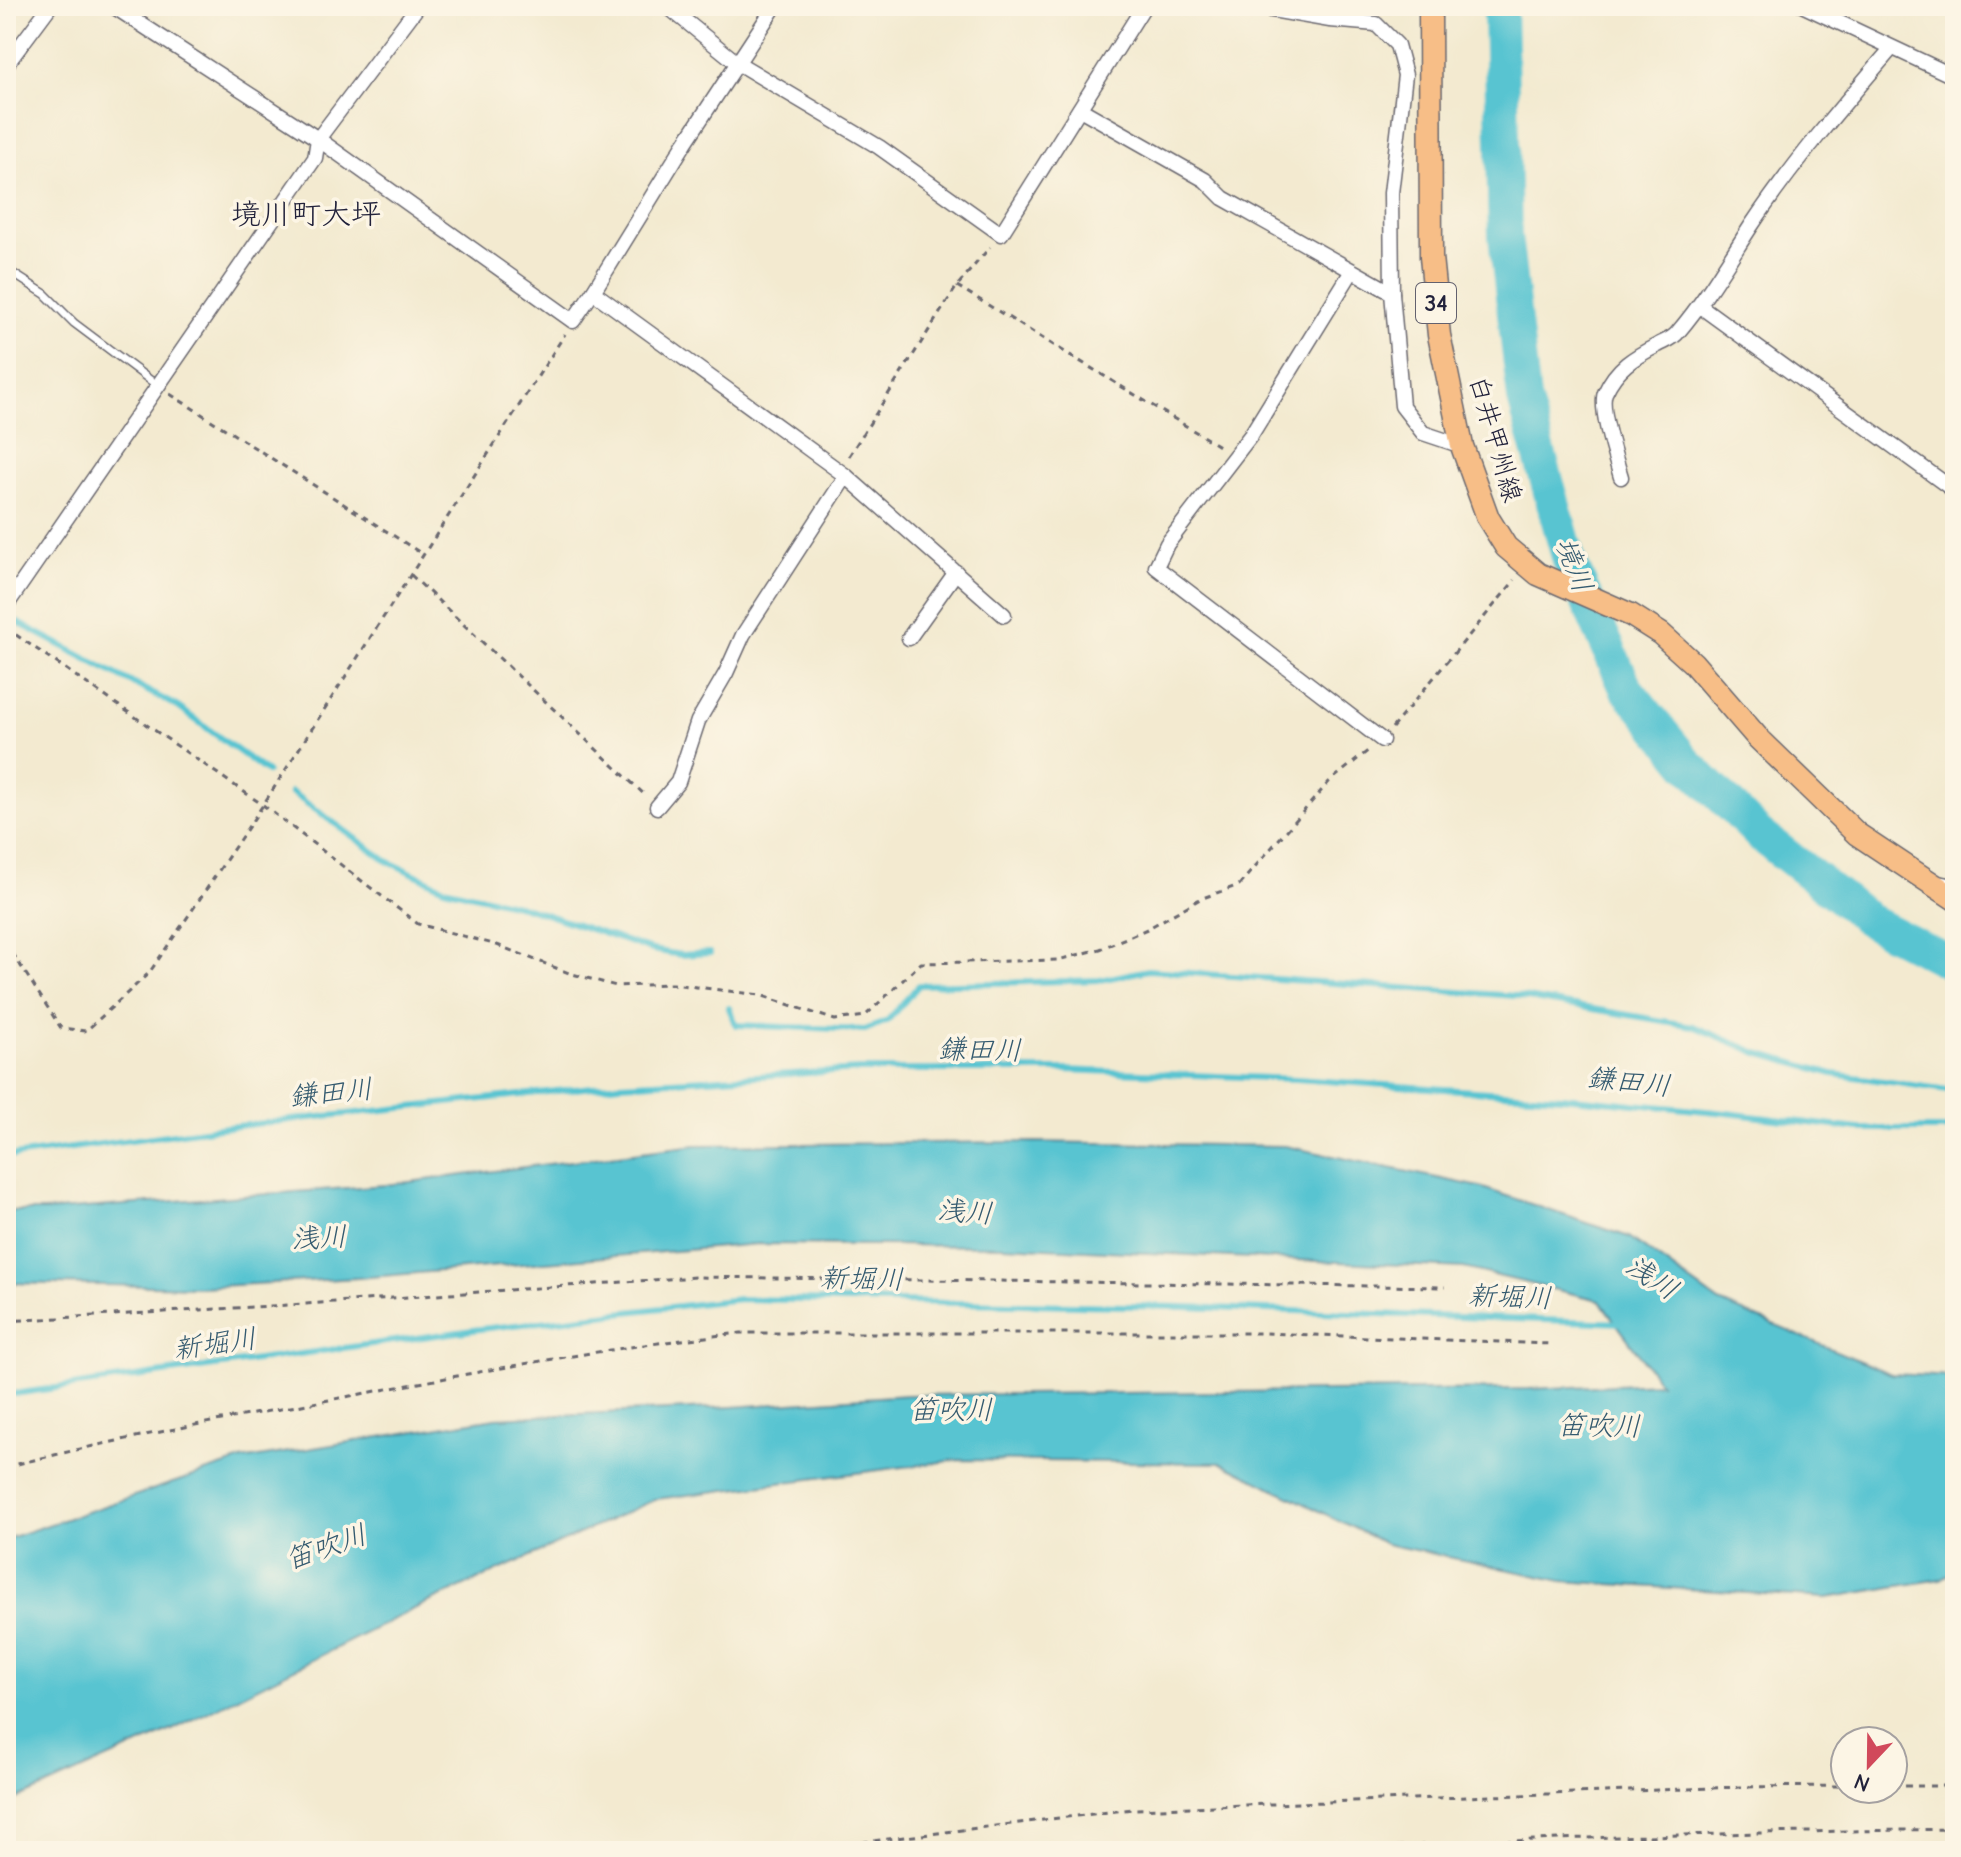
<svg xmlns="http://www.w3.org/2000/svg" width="1961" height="1857" font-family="'Comic Neue','Klee One',sans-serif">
<rect width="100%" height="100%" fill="#fcf5e5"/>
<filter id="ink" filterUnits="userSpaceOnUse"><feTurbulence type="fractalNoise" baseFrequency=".0125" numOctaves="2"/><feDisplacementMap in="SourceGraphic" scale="16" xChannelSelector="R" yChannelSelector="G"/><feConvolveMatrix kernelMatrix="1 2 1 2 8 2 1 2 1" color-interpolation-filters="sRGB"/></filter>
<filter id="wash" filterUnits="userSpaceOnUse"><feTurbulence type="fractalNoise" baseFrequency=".006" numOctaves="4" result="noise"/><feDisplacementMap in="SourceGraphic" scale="32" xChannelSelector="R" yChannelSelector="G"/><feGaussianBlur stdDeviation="1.8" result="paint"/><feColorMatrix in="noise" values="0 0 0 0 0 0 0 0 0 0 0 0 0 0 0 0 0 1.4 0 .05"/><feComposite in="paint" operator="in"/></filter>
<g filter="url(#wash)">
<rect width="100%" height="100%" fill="#f3ead0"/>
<polygon fill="#58c4d1" stroke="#3d7386" stroke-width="2" points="1033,1142 1285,1146 1480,1187 1629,1237 1719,1302 1891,1374 1955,1377 1955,1570 1940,1579 1827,1598 1562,1581 1386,1544 1222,1463 957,1460 656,1499 418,1607 172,1730 6,1804 6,1539 241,1460 495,1418 732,1407 907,1395 1529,1389 1660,1383 1599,1300 1464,1268 1003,1246 758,1244 358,1278 200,1287 6,1283 6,1211 45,1211 386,1185 696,1145"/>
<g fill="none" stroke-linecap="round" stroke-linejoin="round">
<g stroke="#58c4d1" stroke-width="6">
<polyline points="13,620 178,707 267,772"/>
<polyline points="291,792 387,861 444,888 521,906 652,950 681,955 710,953"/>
<polyline points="729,1008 736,1025 865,1030 887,1021 919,985 1100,980 1148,970 1516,996 1693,1026 1758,1053 1833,1074 1955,1091"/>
<polyline points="6,1157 219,1128 620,1084 860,1070 1065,1070 1296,1079 1562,1097 1727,1113 1858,1129 1944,1129 1955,1132"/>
<polyline points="6,1395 480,1329 740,1299 1185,1307 1624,1323"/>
</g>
<polyline stroke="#58c4d1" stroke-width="34" points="1500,6 1505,236 1524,399 1569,560 1626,688 1688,764 1759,834 1873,923 1955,965"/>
</g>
</g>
<g filter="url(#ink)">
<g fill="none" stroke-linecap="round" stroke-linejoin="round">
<g stroke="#6b686f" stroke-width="10">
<g id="service">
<polyline points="6,269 45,294 74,323 158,386"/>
<polyline points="1940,880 1955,883"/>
</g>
</g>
<g stroke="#6b686f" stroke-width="17">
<g id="minor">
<polyline points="113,6 318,139 573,321 593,292 685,143 775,6"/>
<polyline points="667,6 736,62 879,147 1001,234 1144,6"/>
<polyline points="1248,6 1330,20 1376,24 1397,45 1405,75 1391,193 1392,293 1402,406 1423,433 1462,446"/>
<polyline points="1804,6 1955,77"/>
<polyline points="6,65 50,6"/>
<polyline points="1080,109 1205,180 1223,198 1392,293"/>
<polyline points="1352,271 1251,435 1167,544 1156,567 1382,740"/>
<polyline points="593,292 846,476 1004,615"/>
<polyline points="1700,306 1955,491"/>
<path d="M1621 477C1616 460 1599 408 1605 393 1616 368 1634 357 1658 345 1665 341 1673 339 1678 332 1706 299 1727 263 1751 226 1793 163 1842 106 1891 49"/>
<polyline points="6,606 315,158 318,139 418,6"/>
<polyline points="909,638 956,572"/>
<polyline points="657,807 678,782 698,721 726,673 743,635 846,476"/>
</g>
</g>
<g stroke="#6b686f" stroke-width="25">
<polyline id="primary" points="1430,6 1431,257 1439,335 1462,446 1488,518 1506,547 1538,574 1631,615 1661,634 1693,663 1757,737 1857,834 1955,899"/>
</g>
<g stroke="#6b686f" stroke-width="3" stroke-dasharray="6 6" stroke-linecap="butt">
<polyline points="957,286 1222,448"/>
<polyline points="170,394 424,555"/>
<polyline points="849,456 957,286 990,247"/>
<polyline points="411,575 647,797"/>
<polyline points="6,628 263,805 418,924 497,945 569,973 616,986 672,984 760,995 835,1020 865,1016 921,963 1058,960 1100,949 1147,929 1200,899 1239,885 1329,782 1369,750"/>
<polyline points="1392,728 1515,580"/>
<polyline points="6,943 61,1028 86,1031 149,973 191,912 263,805 565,334"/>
<polyline points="6,1321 306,1304 696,1277 1445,1287"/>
<path d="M6 1467C118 1438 232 1418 345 1397 477 1372 608 1347 741 1333H1264L1551 1344"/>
<polyline points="1893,1786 1955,1786"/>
<polyline points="791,1851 1133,1809 1741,1787 1845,1786"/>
<path d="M1325 1851C1535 1837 1745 1833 1955 1829"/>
</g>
<use href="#service" stroke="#fff" stroke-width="7"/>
<use href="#minor" stroke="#fff" stroke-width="14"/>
<use href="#primary" stroke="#f7be87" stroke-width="22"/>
</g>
</g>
<g text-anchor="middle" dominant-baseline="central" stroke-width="7" stroke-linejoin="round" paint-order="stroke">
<rect fill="#fcf5e5" stroke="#63616e" stroke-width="2" x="1416" y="283" width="40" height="40" rx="6"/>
<g font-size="24" font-weight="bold" fill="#22223b">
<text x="1436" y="303">34</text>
</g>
<g font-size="26" fill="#22223b" stroke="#fcf5e5">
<text transform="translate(1495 439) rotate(74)">白井甲州線</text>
</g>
<g font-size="28" font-style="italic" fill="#355b70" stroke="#fcf5e5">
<text transform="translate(1574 565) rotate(69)">境川</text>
<text transform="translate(980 1050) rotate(1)">鎌田川</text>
<text transform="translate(1629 1082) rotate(6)">鎌田川</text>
<text transform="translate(331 1093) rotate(-6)">鎌田川</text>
<text transform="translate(965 1212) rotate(4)">浅川</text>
<text transform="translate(319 1238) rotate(-3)">浅川</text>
<text transform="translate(1652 1278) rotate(33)">浅川</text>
<text transform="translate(862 1279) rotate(1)">新堀川</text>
<text transform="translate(1510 1297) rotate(2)">新堀川</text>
<text transform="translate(215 1344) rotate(-8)">新堀川</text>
<text x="951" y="1410">笛吹川</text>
<text transform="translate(1599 1426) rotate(1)">笛吹川</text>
<text transform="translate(326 1547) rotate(-19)">笛吹川</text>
</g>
<g font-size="30" fill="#22223b" stroke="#fcf5e5">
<text x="306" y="214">境川町大坪</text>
</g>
</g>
<rect width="1961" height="1857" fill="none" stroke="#fcf5e5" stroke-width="32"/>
<g transform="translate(1869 1765) rotate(202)"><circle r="38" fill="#fcf5e5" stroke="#a5a1a1" stroke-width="2"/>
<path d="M0-6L14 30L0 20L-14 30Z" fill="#d1495b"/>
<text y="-12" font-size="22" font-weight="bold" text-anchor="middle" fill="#22223b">N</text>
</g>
</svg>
